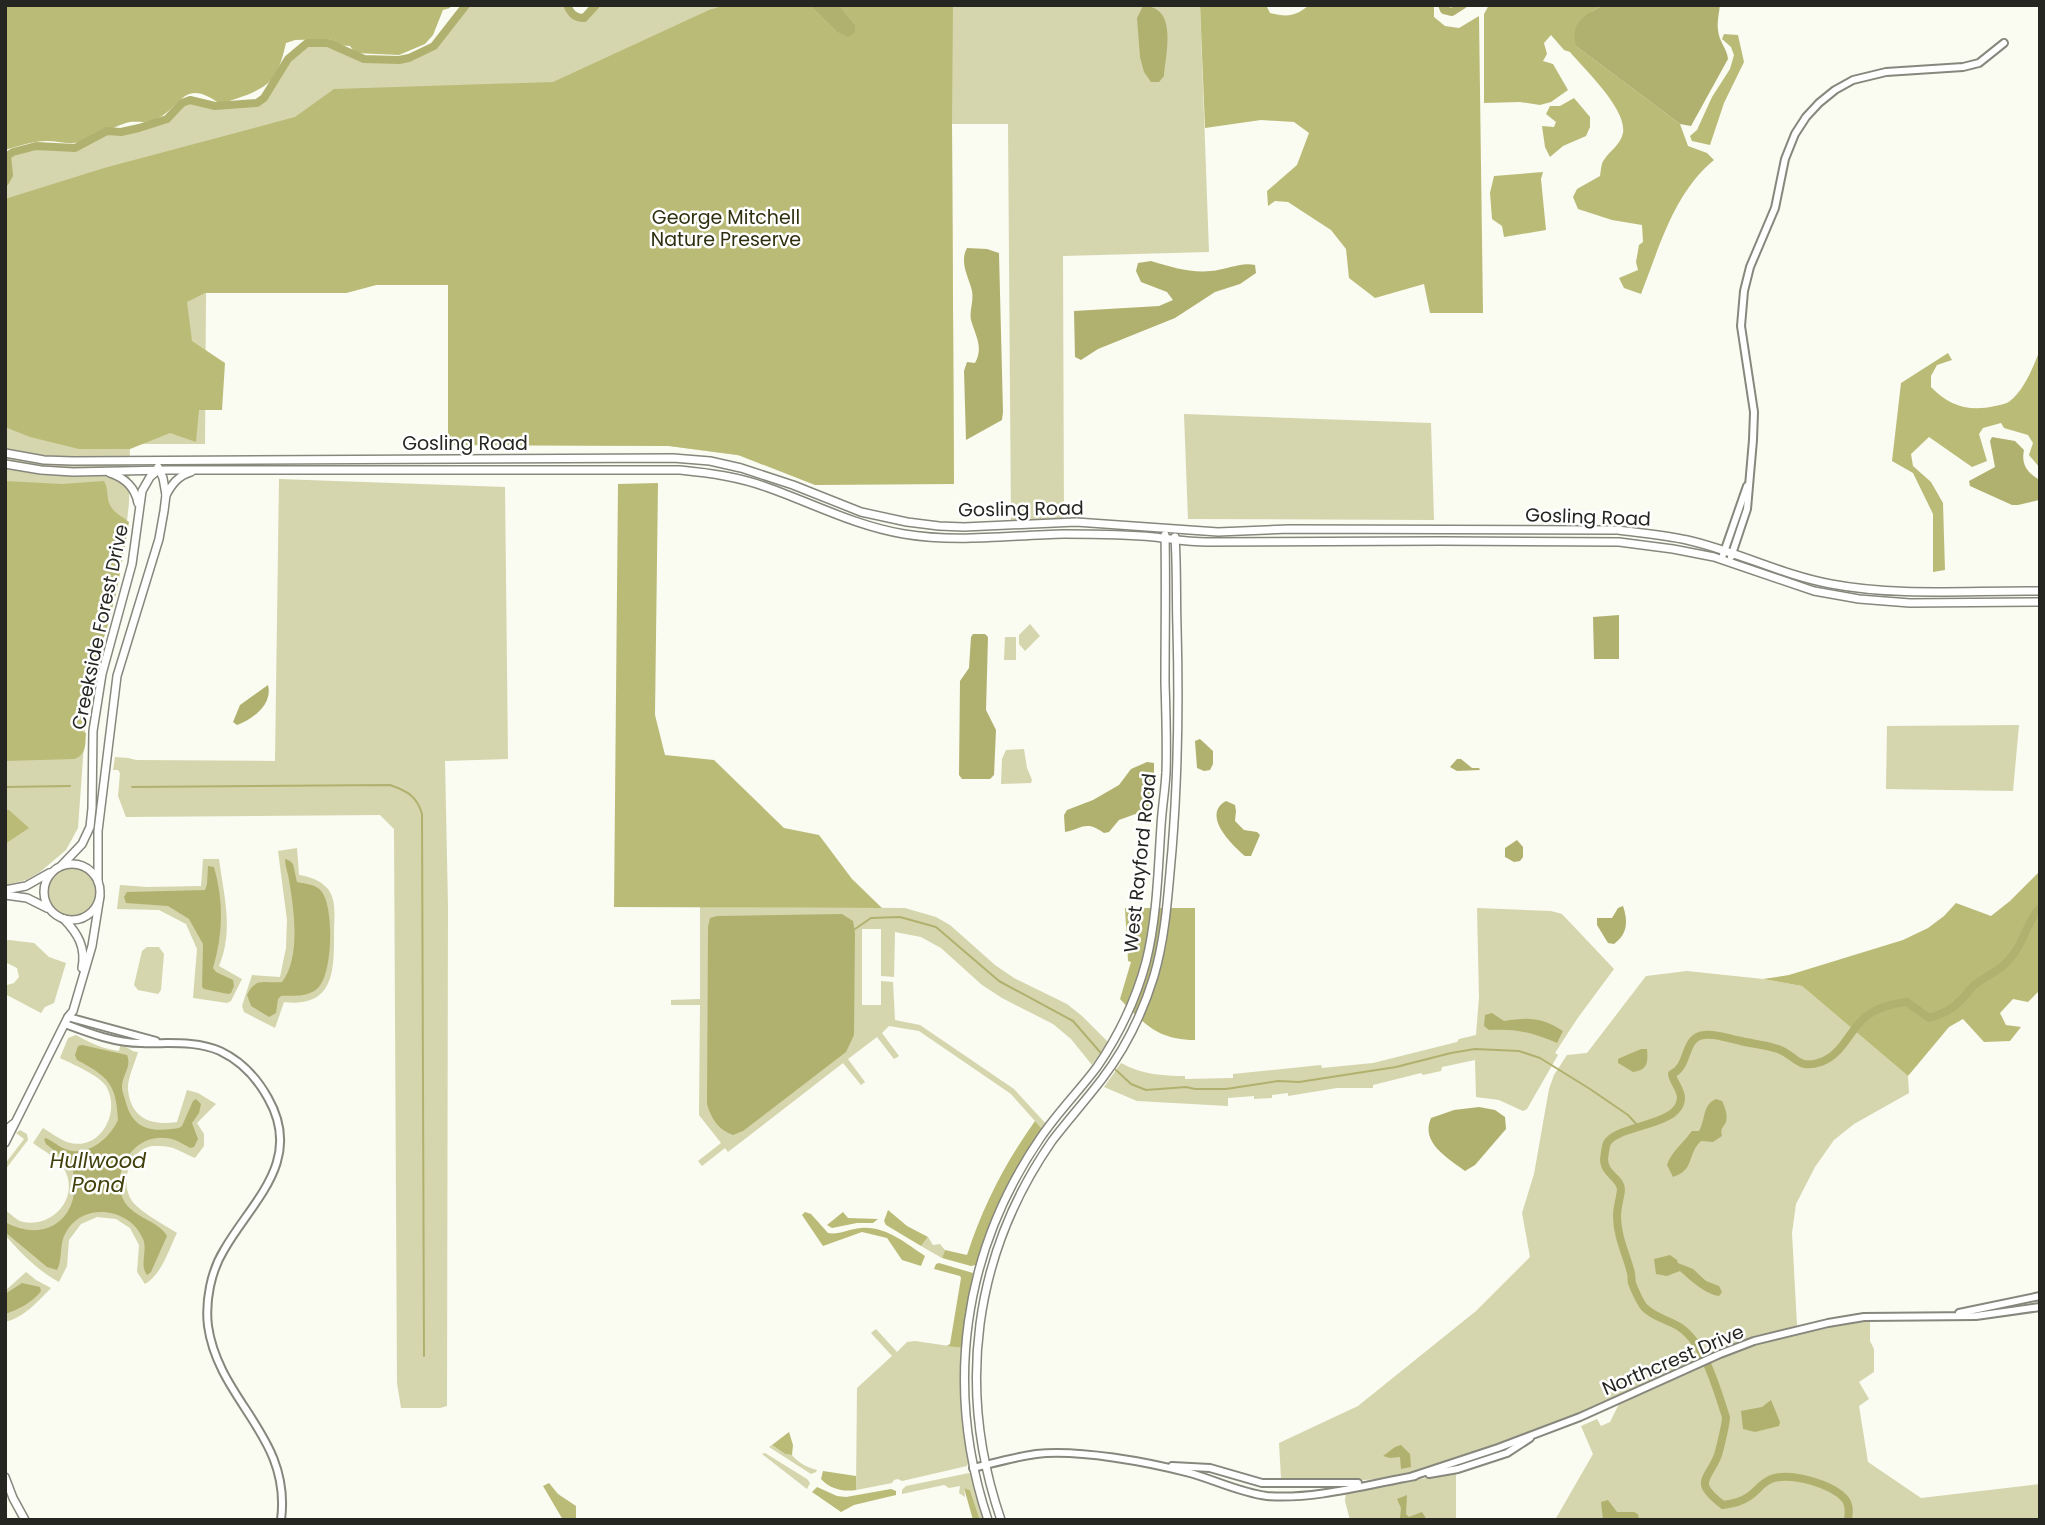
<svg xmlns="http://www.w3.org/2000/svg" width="2045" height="1525" font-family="Poppins,sans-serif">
<rect width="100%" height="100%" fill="#fafbf1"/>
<g fill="#d5d6ad">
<path d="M466 5H567C571 14 575 17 584 18L596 5H1200L1209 252 1063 256 1064 522 1011 524 1008 124H952L954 484 669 446 448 445 449 285H376L346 293H206L205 444H130L129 503 126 530 91 686 85 730 78 828 66 850 40 872 26 880 5 885V182L9 175 7 156 13 152 36 146 75 148 107 131 121 132 139 128 167 119 182 103 190 100 215 106 257 103 264 98 288 59 307 43H328L364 59 398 60 409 58 434 46Z"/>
<polygon points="1184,414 1431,423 1434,520 1188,519"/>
<polygon points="279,479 505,487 508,759 445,761 448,906 447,1406 440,1408 401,1408 397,1383 394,829 380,815 126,817 118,796 120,773 118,770 113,770 115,757 128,758 136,760 275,761"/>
<polygon points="1030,624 1040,636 1025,651 1019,644 1019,635"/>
<polygon points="1005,637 1016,637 1016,660 1004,660"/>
<polygon points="2019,725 2013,791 1886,789 1887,726"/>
<polygon points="1024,749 1027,768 1032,780 1031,783 1001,784 1002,759 1006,750"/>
<path d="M297 848 299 875C311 877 320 880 328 889 337 901 334 918 334 932 334 970 335 1008 284 1002L275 1028 244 1012 242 1006 252 975 280 977 286 948 287 920 278 851Z"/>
<path d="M203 859H219C224 897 234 930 219 966L242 979 231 1001 227 1003 193 998 197 949 186 924 159 910 117 909 120 885 147 887 201 886Z"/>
<circle cx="72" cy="892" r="26"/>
<polygon points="700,907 905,908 936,917 950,925 995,965 1014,978 1067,1004 1082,1016 1108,1042 1092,1065 1071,1039 1053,1024 1002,998 982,985 941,948 921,937 895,932 894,977 881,976 881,929 862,929 862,1005 881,1005 881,981 893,982 895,1020 920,1025 1014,1089 1047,1125 1043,1130 1011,1094 919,1031 889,1026 882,1033 899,1056 894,1059 877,1037 848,1059 865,1082 861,1085 843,1063 728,1152 725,1148 702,1166 698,1161 721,1143 699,1115 700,1005 671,1005 671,1000 700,999"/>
<path d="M1477 908 1551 911 1562 914 1614 969 1577 1019 1555 1053 1558 1055 1527 1109 1523 1111 1499 1100 1476 1097 1475 1060 1442 1067 1441 1071 1423 1075 1421 1073 1373 1085V1088H1337L1288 1096V1093L1272 1095V1098L1254 1099V1096L1228 1098V1106L1137 1101 1104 1087 1121 1063C1141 1074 1162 1076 1185 1076V1079L1233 1078V1074L1321 1065 1322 1068 1373 1063 1457 1042 1459 1039 1476 1035 1479 997Z"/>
<polygon points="9,940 34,943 49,957 66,963 54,1003 45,1007 41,1013 5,994 7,985 14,983 19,977 17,968 5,962 5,941"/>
<polygon points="147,947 159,947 164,954 161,990 158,994 138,990 134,985 142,951"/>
<polygon points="1687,971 1763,979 1802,986 1908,1076 1909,1093 1854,1124 1834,1140 1815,1167 1796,1204 1792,1233 1797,1325 1800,1334 1833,1326 1870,1321 1870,1341 1874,1349 1874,1372 1859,1382 1869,1399 1859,1406 1868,1462 1921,1498 2040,1484 2040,1520 1555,1520 1593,1454 1581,1426 1597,1419 1601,1426 1610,1422 1624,1394 1575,1416 1493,1447 1421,1470 1379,1479 1349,1481 1373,1487 1456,1473 1456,1520 1350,1520 1345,1501 1346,1491 1345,1481 1284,1482 1281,1478 1279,1443 1358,1406 1476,1311 1530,1257 1522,1213 1534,1174 1549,1089 1554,1075 1567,1055 1587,1053 1646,976"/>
<path d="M76 1035C90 1043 103 1049 119 1051L120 1046C127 1045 131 1052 138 1052 135 1063 127 1079 128 1090 131 1119 152 1126 177 1122L187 1090 198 1093 216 1104 197 1123 204 1134V1146L195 1158C179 1151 174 1145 154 1146 130 1147 119 1183 132 1201 139 1211 166 1226 177 1233 168 1251 162 1274 145 1284L137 1272 139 1245 130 1228 116 1219 97 1217 81 1224 69 1240 67 1266 59 1282C37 1270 22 1254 5 1235V1210C11 1214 17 1221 23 1222 55 1228 81 1195 63 1167 58 1158 42 1150 33 1143L43 1128C50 1132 59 1139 67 1142 99 1153 122 1113 106 1086 99 1075 72 1064 60 1058L68 1038Z"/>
<polygon points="20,1130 27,1134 28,1140 5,1170 5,1164 24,1139 16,1133"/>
<polygon points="928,1237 933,1245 940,1244 945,1250 942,1258 921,1246"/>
<path d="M26 1272 36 1280 51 1288C37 1302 25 1317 5 1322V1291Z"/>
<polygon points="876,1329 897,1352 907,1342 915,1341 963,1348 962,1397 969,1461 967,1466 902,1481 898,1479 894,1480 892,1483 856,1490 857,1388 892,1356 871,1333"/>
<path d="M772 1445 785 1454 792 1455C797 1462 808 1468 817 1470L816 1472 811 1474 769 1447Z"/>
<polygon points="765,1453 807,1479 810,1483 807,1489 762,1454"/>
<polygon points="969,1473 972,1475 985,1519 980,1520 970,1490 964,1488 965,1497 959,1493 960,1486 949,1488 944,1485 902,1494 902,1490 906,1486"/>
</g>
<g fill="#bbbb78">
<path d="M5 5H450V8L443 10 433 35 425 44 399 55 355 53 350 46 334 45 330 39 295 40 286 43C283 55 280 70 271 80 260 93 236 98 220 104 180 75 182 112 151 121 144 123 137 121 130 122 112 126 91 141 74 143 65 144 56 141 47 141 34 141 18 146 5 150Z"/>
<polygon points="726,5 810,5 836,31 855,25 839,5 953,5 952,124 954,484 815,485 738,455 669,446 448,445 448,285 376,285 346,293 205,293 187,302 192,341 225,363 222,410 199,410 196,442 170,433 130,449 79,449 30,437 5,427 5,199 104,168 295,117 334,89 553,82 709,10"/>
<path d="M1200 5H1266L1270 13C1287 17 1295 17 1309 5H1434V17L1445 26 1459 28 1479 16 1483 313H1430L1424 284 1375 298 1349 278 1346 249 1331 230 1288 202 1275 201 1268 206 1267 191 1297 165 1309 133 1294 122 1261 120 1205 128Z"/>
<path d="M1489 5H1604L1592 11 1577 47 1680 124 1688 146 1707 153 1714 160C1673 194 1660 246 1641 294L1624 288 1619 278 1638 270 1636 262 1639 245 1643 242 1642 225 1612 220 1578 209 1573 197 1577 189 1600 176C1601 171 1601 163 1604 160 1610 150 1620 146 1623 133 1627 109 1585 70 1570 52L1564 50 1551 35 1544 43 1547 54 1543 61 1553 64 1568 90 1551 102 1540 105 1520 102 1484 103V14Z"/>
<polygon points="1724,34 1738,35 1744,62 1724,103 1710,145 1692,141 1690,136 1697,130 1712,97 1730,69 1734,55 1731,47 1722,39"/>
<polygon points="1574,98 1590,117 1590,127 1586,136 1563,146 1550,157 1545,147 1542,126 1554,127 1556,122 1546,114 1550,106 1560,106"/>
<polygon points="1543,172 1541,179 1546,230 1504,237 1502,226 1492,219 1490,193 1494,176"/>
<path d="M2040 350V468L2029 455 2033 443 2028 435 2004 428 2001 423 1983 428 1979 434 1987 461 1972 467 1929 437 1911 454 1913 466 1931 482 1943 503 1945 570 1933 572V514L1913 473 1892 461 1901 383 1948 353 1952 360 1937 365 1931 376V387C1949 406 1969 412 1995 406 2000 405 2006 404 2010 401 2025 389 2033 367 2040 350Z"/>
<path d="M5 481 62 484 104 481C109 489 106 497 110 505 114 513 123 517 129 522L117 590 106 632 98 653 95 679 80 730 86 733C85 744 87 755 74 759L5 761Z"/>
<polygon points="658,483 655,715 665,755 714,760 784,828 819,835 852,879 882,908 614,907 618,484"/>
<polygon points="5,810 9,810 29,828 5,844"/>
<polygon points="2040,871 2040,990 2028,1002 2013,999 2000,1013 2006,1025 2021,1027 2010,1041 1984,1042 1963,1019 1949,1027 1908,1076 1802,986 1763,979 1789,975 1903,940 1928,928 1944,916 1956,903 1991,916 2010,901"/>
<path d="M1125 908H1195V1040C1158 1040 1144 1024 1120 999L1131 962 1128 961Z"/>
<path d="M1035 1121 1043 1130 1015 1174 1004 1195 976 1265 971 1266 942 1258 945 1250 967 1255C983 1206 1005 1163 1035 1121Z"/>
<polygon points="888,1210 907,1226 928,1237 921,1246 886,1225 884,1221"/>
<path d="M805 1212 811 1214 828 1233C839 1235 849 1229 861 1228 886 1226 905 1243 925 1256L921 1266 902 1260 887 1238 862 1232 823 1246 802 1215Z"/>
<polygon points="843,1212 848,1218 878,1219 873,1223 857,1223 832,1228 827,1225"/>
<polygon points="939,1263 973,1273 963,1348 947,1346 950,1344 961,1278 960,1276 934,1269 936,1264"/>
<polygon points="789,1432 793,1445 792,1455 785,1454 772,1445"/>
<path d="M823 1471 856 1476V1490C843 1492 830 1489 821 1479Z"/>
<polygon points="549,1483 558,1494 576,1506 576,1520 563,1520 543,1486"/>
<polygon points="817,1487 837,1496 846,1497 891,1489 896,1491 896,1495 854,1505 841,1512 812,1492"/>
<polygon points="964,1488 970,1490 980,1520 973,1520"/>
</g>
<g fill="#b1b16f">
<polygon points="810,5 839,5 855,25 855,32 848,37 836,31"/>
<path d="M1604 5H1720C1719 13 1717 22 1718 30 1719 42 1727 48 1728 59L1691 126 1680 124 1577 47C1568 24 1585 14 1604 5Z"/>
<path d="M1143 6C1178 6 1166 53 1164 76L1159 82H1151L1144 72 1140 57 1137 18Z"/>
<path d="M967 248 987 249 999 253 1003 412 1002 420 966 440 964 371 967 362 975 363C984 347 975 335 971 320 969 311 974 301 972 291 969 277 959 263 967 248Z"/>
<path d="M1151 261C1171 267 1190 273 1211 271 1226 270 1240 262 1255 265L1256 273 1240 284 1215 292 1175 318 1098 349 1081 360 1075 357 1074 311 1159 306 1173 300 1167 292 1141 282 1136 271 1138 263Z"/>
<path d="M1992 437 2015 441 2024 450C2021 464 2027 473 2040 480L2039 500 2018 505H2012L1970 486 1969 481 1995 467 1990 441Z"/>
<polygon points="1619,615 1619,659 1594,659 1593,617"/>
<polygon points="973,634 985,634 988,637 986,710 996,730 994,775 990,779 962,779 959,775 960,681 969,668 971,637"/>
<path d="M268 685C273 704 253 719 237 725L233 722 240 705Z"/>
<polygon points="1200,739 1213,751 1213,764 1210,770 1204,771 1197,768 1195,741"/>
<polygon points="1457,759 1461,759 1472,768 1479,768 1480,770 1457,771 1450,767"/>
<path d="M1147 762 1154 763V798L1152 808 1119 820 1109 832 1104 833C1086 820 1083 828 1065 832L1064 815 1067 810 1093 800 1119 785 1131 769Z"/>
<path d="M1226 801 1235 805 1236 811 1235 821 1244 830 1257 832 1260 835 1251 856H1245C1232 845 1201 815 1226 801Z"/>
<polygon points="1517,840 1523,847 1523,857 1520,861 1514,862 1505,857 1505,848"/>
<path d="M285 859 290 861 293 864 297 882C306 884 316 884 322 892 334 908 333 974 318 988 307 998 294 995 281 996L278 999 276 1013 269 1017 251 1006 247 995C256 976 265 984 282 982 301 957 294 910 289 880 288 873 285 866 285 859Z"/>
<path d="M208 866 214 867C224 901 223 935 213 968L216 972 233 980 234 986 231 993 228 994 204 989 202 987 203 944 189 919 168 906 126 903 124 897 127 892 205 890 207 884Z"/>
<path d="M1623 906C1628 921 1628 934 1614 944L1608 943 1597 925V918H1612L1618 908Z"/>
<path d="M842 914 853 921 855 933 854 1035 846 1052 743 1131 733 1135C718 1130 711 1118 707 1104L708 927 710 918 717 916Z"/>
<path d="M1492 1013 1504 1021C1528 1017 1542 1017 1563 1031L1557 1043C1532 1032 1517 1029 1489 1030L1484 1026 1485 1015Z"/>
<path d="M82 1045 127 1055C132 1067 122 1075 122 1087 122 1092 125 1098 126 1103 134 1131 153 1132 179 1128L182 1126 193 1101 196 1099 201 1104 199 1113 192 1123 198 1139 194 1147 190 1148C185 1145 180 1142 175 1140 142 1129 114 1160 121 1193 126 1217 158 1219 167 1236L151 1272 147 1275C139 1265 148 1250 143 1239 130 1207 81 1201 65 1234 59 1245 63 1259 57 1270L47 1267 5 1232V1222C51 1247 86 1211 71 1164L46 1144 44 1139 46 1138C54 1142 63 1150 72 1151 93 1153 110 1137 118 1120 116 1084 109 1077 77 1060L75 1055 78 1046Z"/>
<path d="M1641 1049H1647C1648 1062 1648 1070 1633 1072L1618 1063V1059L1620 1058Z"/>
<path d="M1716 1099 1722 1101C1725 1107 1728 1115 1726 1122 1723 1128 1720 1128 1722 1136L1713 1142 1701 1141C1687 1154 1695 1170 1673 1177L1667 1165C1671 1152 1684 1142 1692 1131H1699C1706 1119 1702 1105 1716 1099Z"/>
<path d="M1479 1107 1495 1110 1505 1117 1506 1129 1475 1165 1465 1171C1448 1158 1420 1143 1431 1118L1454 1110Z"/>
<path d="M1670 1255 1677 1260 1678 1263 1693 1269 1706 1281 1719 1286 1722 1292 1719 1296C1705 1294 1690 1280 1680 1271L1667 1276 1656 1274 1654 1259Z"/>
<path d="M22 1283 40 1287 41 1291C33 1302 18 1310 5 1314V1294Z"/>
<polygon points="1771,1400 1780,1422 1779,1426 1755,1432 1743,1429 1741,1411 1762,1407"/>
<polygon points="1401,1445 1410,1454 1411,1467 1401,1469 1400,1457 1390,1458 1383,1456 1395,1447"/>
<polygon points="1407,1495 1406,1514 1409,1517 1422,1512 1427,1520 1390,1520 1400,1518 1401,1508 1397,1499"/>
<polygon points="1608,1500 1617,1512 1634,1512 1638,1514 1639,1520 1603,1520 1601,1502"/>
</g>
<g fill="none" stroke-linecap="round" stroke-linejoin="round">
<g stroke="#b1b16f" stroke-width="2">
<polyline points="5,787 70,786"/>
<path d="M132 787 390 785C407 791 417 796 422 814L424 1356"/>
<polyline points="855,929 871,918 900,917 936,927 999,981 1073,1021 1100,1052"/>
<polyline points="1116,1070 1131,1084 1146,1090 1186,1087 1195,1089 1226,1089 1278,1081 1299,1082 1396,1067 1451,1053 1475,1049 1519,1051 1540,1058 1590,1089 1628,1115 1639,1127"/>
</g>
<g stroke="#b1b16f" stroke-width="8">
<path d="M567 5C571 14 575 18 584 18L596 5"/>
<polyline points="1442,5 1444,10 1452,12 1463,5"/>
<polyline points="5,182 9,175 7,156 13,152 36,146 75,148 107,131 121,132 139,128 167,119 182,103 190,100 215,106 257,103 264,98 288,59 307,43 328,43 364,59 399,60 409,58 434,46 466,5"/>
<path d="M1848 1520C1849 1513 1850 1505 1845 1499 1832 1484 1793 1473 1774 1478 1762 1481 1758 1491 1748 1497 1741 1502 1731 1504 1723 1505 1692 1481 1708 1481 1718 1455 1720 1448 1726 1424 1726 1417 1717 1390 1705 1345 1681 1328 1670 1320 1654 1318 1644 1307 1640 1302 1634 1289 1632 1283 1631 1280 1632 1276 1631 1273 1626 1253 1617 1237 1617 1216 1617 1207 1620 1199 1621 1190 1621 1177 1604 1175 1604 1159 1605 1154 1605 1148 1607 1143 1618 1124 1680 1127 1681 1098 1681 1089 1673 1082 1672 1074 1690 1066 1683 1037 1704 1035 1716 1033 1729 1039 1741 1041 1753 1044 1766 1045 1778 1049 1797 1056 1797 1070 1821 1062 1841 1055 1848 1034 1862 1020 1873 1009 1892 1003 1907 1002L1929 1018C1942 1014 1952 1010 1962 999 1967 994 1971 987 1977 983 1990 974 2003 969 2012 956 2024 942 2027 921 2040 908"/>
</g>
<g stroke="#87877e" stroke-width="10">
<g id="tertiary">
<polyline points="1723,555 1747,486"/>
<polyline points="1731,557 1747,509 1753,440 1754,412 1741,326 1744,291 1750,267 1775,208 1785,159 1795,134 1806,117 1819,103 1835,90 1853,80 1886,72 1963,67 1979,63 2004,43"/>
<polyline points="68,1017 156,1041"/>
<path d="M65 1024C89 1033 115 1043 141 1043 167 1044 195 1040 220 1051 241 1061 257 1078 268 1098 304 1161 252 1201 224 1250 211 1271 205 1301 208 1326 219 1402 292 1436 281 1520"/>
<polyline points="1959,1313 2040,1296"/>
<polyline points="1172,1466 1210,1468 1262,1483 1358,1483"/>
<path d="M973 1468C994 1463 1015 1457 1036 1454 1078 1449 1148 1462 1190 1473 1215 1480 1241 1493 1267 1496 1313 1500 1370 1484 1415 1476"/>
<polyline points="1429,1474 1458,1469 1507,1453 1530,1438"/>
<polyline points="1413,1476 1498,1448 1580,1417 1720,1354 1754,1341 1828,1323 1864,1317 1976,1316 2040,1307"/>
</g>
</g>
<g stroke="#87877e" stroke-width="10">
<g id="secondary">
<path d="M5 453 44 460 73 461 673 458 710 461 741 468 793 485 861 512 907 522 939 526 964 527 1076 522 1218 532 1289 529 1618 530C1641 533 1665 535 1687 540 1736 551 1782 575 1831 584 1900 597 1970 590 2040 591"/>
<path d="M5 464 41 470 73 472 168 470H680C710 473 740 477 769 488 814 504 856 526 904 534 957 543 1011 535 1064 534 1094 534 1124 534 1154 537 1172 539 1189 542 1207 542L1440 541 1619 542 1673 549 1714 557 1814 591 1859 599 1910 603 2040 602"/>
<path d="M110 473C125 478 135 487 138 503"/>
<path d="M166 495C172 484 178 476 191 472"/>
<circle cx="72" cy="892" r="28"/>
<polyline points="62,865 82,844 90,827 92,808 93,731 102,674 132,564 142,491 150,477 158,470"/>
<polyline points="98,882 98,831 117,676 159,539 164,511 166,495 163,478 158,467"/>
<polyline points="5,890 26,886 49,873"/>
<polyline points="5,895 27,898 47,908"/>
<path d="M64 919C78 934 86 947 82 968"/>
<polyline points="5,1131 13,1124"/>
<polyline points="5,1143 68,1017 73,1011 92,946 100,896"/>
<polyline points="5,1477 13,1498 25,1520"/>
<path d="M988 1520C944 1388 962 1252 1041 1137 1058 1112 1079 1091 1097 1067 1119 1035 1136 999 1146 962 1157 918 1158 871 1161 826 1162 808 1165 791 1166 773 1167 743 1166 713 1165 683 1165 634 1166 585 1165 535"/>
<path d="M1001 1520C956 1389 973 1255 1052 1141 1068 1120 1086 1100 1102 1079 1125 1049 1143 1012 1154 976 1166 935 1168 892 1172 850 1178 776 1179 702 1177 628 1176 598 1177 567 1175 537"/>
</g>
</g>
<use href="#tertiary" stroke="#fff" stroke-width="6"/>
<use href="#secondary" stroke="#fff" stroke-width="7"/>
</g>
<g text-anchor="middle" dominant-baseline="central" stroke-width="5" stroke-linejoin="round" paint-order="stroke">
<g font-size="19" fill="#2f2f10" stroke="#fff">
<text x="726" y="217">George Mitchell<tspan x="726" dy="22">Nature Preserve</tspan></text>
</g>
<g font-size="19" fill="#252522" stroke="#fff">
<text x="465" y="443">Gosling Road</text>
<text transform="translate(1021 509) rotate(-1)">Gosling Road</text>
<text transform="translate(1588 517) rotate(2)">Gosling Road</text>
<text transform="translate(100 627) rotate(-78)">Creekside Forest Drive</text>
<text transform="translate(1140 863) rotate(-84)">West Rayford Road</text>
<text transform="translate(1673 1360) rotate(-23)">Northcrest Drive</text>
</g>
<g font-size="21" font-style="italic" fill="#41400b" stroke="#fff">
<text x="98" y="1160">Hullwood<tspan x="98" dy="24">Pond</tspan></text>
</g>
</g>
<rect width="2045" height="1525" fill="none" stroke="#252522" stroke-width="14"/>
</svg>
